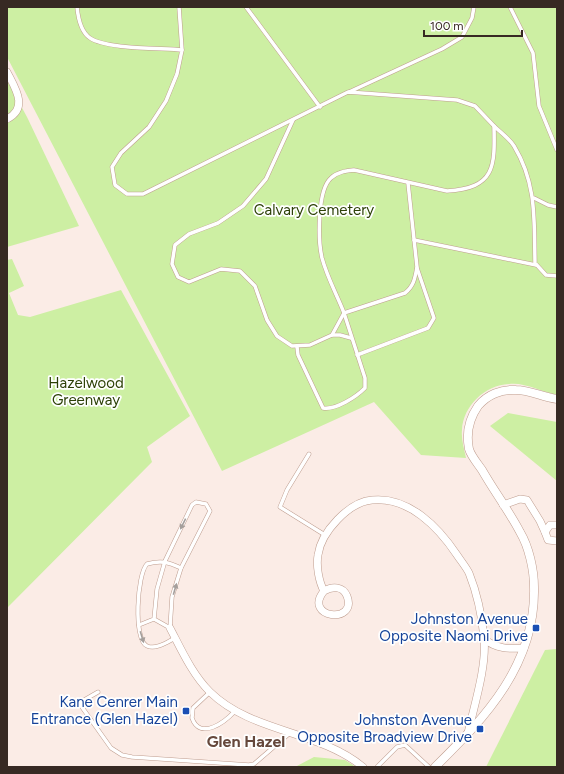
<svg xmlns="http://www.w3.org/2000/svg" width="564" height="774" font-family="Figtree,sans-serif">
<rect width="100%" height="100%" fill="#fbece6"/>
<g fill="#cdefa3">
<path d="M7 7H557V395C541 392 525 382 509 384 485 385 463 406 462 430 461 439 464 448 466 458L421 455 374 402 222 471 7 57Z"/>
<polygon points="7,80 27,117 79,226 7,247"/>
<polygon points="12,259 24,286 9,293 18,315 30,317 121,290 190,416 147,447 152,462 7,608 7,260"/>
<polygon points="508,413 557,422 557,481 490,426"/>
<polygon points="557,649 557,767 486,767 545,650"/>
<polygon points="314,757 345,760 356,767 295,767"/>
</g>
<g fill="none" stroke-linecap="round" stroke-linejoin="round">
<g stroke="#bf9d8f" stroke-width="4.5">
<g id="service">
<path d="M77 7C78 17 81 32 90 38 106 49 160 48 182 50L177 74 166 101 149 127 121 153 112 167 115 185 127 194H143L348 92 457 100 475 106 494 126"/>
<polyline points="179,7 182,50"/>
<polyline points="246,7 320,107"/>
<polyline points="510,7 533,53 539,106 557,150"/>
<polyline points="349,92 442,49 462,37 472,18 474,7"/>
<path d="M293 120 266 179 243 206 218 223 189 234 175 245 172 264 178 277 189 282 221 269 240 271 255 286 267 320 277 336 292 346 310 345 332 335 344 313C337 295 327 277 322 258 318 241 317 190 331 178 337 172 346 171 354 170L447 191C495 188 495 167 494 126 500 132 509 138 514 146 537 184 534 220 535 263L546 275 557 276"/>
<polyline points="534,198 548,205 557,207"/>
<polyline points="414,240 536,265"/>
<polyline points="332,335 340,335 351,338"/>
<path d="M297 347 298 355 323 408C336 410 356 397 365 388V378L344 313 405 293C414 286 415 278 417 267L408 183"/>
<polyline points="357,355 428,328 434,318 417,268"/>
<polyline points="309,454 287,490 280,507 325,535"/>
<polyline points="139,625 154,619 170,628 172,597 181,568 210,511 206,504 196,502 192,505 165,561 157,589 154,619"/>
<path d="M175 638C167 642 156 650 147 646 133 640 137 574 147 564 161 560 168 562 181 568"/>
<polyline points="98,692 79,703 111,748 122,755 132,757 249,765 254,764 290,733"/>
<path d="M210 692 193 708 192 718C200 741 225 722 235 711"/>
<polyline points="377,767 397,747 405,745 429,767"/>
</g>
</g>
<g stroke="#bf9d8f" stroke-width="8">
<g id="minor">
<path d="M7 72C15 88 29 108 7 119"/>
<polyline points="503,505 520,499 527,500 540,521 545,532"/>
<polyline points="557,525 550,525 545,532 548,540 557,541"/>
<path d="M324 591C332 586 343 586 347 596 358 625 302 618 324 591 319 582 316 566 318 555 321 532 349 502 372 500 409 496 439 528 457 555 461 561 466 567 469 573 477 593 482 617 484 638 487 666 474 706 468 733"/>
<path d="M170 628C181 649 192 674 210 692 252 733 318 730 363 767"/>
<path d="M484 639C497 649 508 649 524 648"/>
</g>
</g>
<g stroke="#bf9d8f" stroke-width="9">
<path id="tertiary" d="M435 767C486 717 536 664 534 587 534 570 529 547 520 532 509 511 494 491 482 470 478 464 471 456 469 449 466 434 469 419 478 406 487 395 501 389 516 390 529 390 543 397 557 399"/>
</g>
<use href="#service" stroke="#fff" stroke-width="3.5"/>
<use href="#minor" stroke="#fff" stroke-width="7"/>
<use href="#tertiary" stroke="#fff" stroke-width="8"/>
</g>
<defs><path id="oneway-solid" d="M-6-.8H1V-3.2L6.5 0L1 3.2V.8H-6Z"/></defs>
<g fill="#a59f9c">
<use href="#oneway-solid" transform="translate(183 524) rotate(116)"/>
<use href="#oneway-solid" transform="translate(175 589) rotate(-74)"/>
<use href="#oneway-solid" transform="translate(142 637) rotate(73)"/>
</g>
<g fill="#1a4fb4" stroke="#fff" stroke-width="1.5">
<rect x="532" y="624" width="8" height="8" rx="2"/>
<rect x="182" y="707" width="8" height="8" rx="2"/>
<rect x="476" y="725" width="8" height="8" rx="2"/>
</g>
<g text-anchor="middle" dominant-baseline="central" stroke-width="3.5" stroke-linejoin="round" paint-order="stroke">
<g font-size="15" fill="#2d4107" stroke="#fff">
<text x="314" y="210">Calvary Cemetery</text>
<text x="86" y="383">Hazelwood<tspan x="86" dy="17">Greenway</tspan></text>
</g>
<g font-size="15" fill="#164399" stroke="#fff" text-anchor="end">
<text x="528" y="619">Johnston Avenue<tspan x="528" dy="17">Opposite Naomi Drive</tspan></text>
<text x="178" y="702">Kane Cenrer Main<tspan x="178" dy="17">Entrance (Glen Hazel)</tspan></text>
<text x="472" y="720">Johnston Avenue<tspan x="472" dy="17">Opposite Broadview Drive</tspan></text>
</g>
<g font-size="16" font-weight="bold" fill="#66483c" stroke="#fff">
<text x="246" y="741">Glen Hazel</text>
</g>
</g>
<rect width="564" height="774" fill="none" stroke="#372923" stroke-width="16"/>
<path d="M424 30v6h98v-6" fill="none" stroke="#372923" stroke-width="2"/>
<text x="430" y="30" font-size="12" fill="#372923" stroke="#ffffff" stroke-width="3" paint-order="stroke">100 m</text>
</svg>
